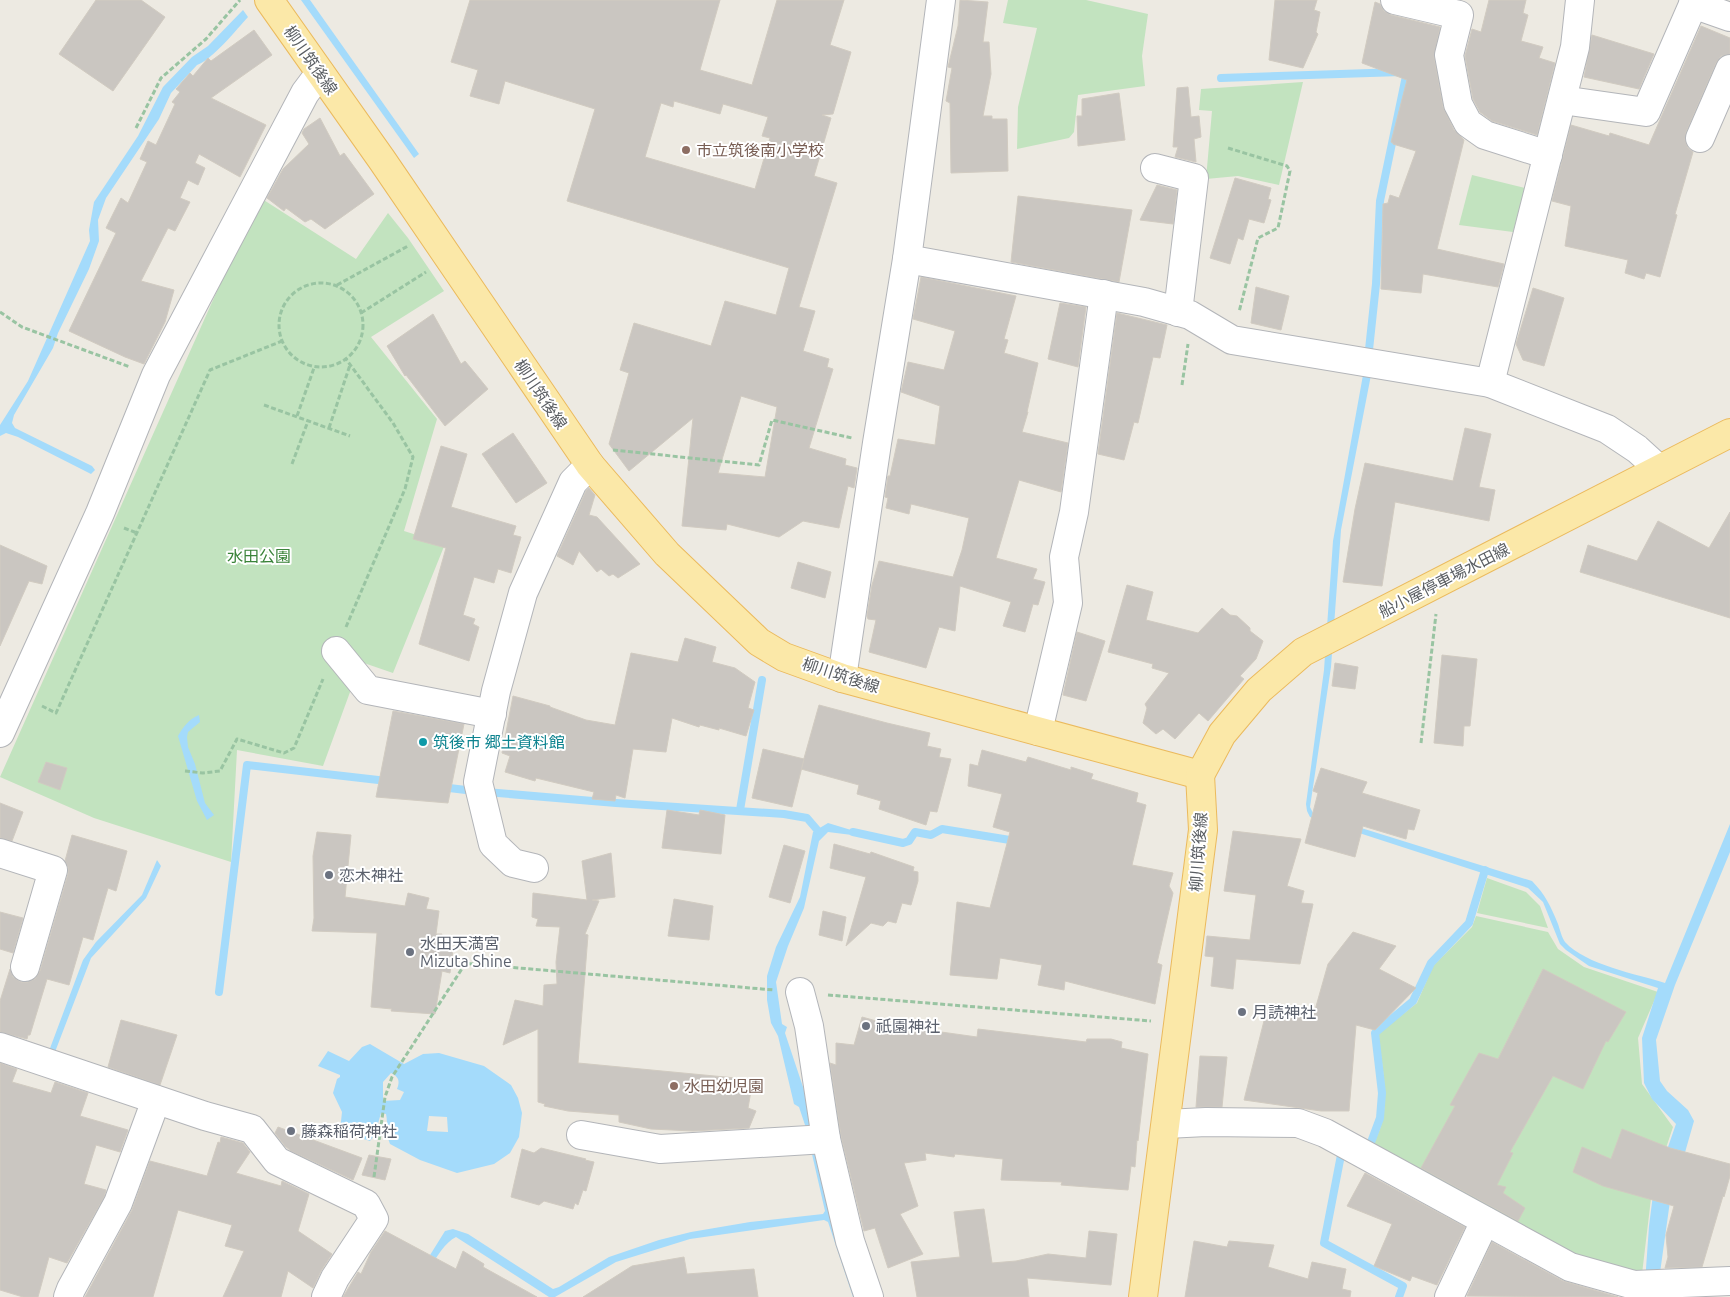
<svg xmlns="http://www.w3.org/2000/svg" width="1730" height="1297" font-family="Ubuntu,'Noto Sans JP',sans-serif">
<rect width="100%" height="100%" fill="#edeae2"/>
<g fill="#c2e3bf">
<polygon points="1008,0 1086,0 1148,14 1142,56 1145,86 1078,95 1074,132 1069,138 1017,149 1018,107 1037,28 1003,23"/>
<polygon points="1303,82 1279,185 1238,176 1206,179 1212,111 1199,110 1201,89"/>
<polygon points="1472,175 1525,188 1513,232 1459,225"/>
<polygon points="259,197 356,259 388,213 408,238 444,291 371,337 437,419 404,531 445,544 393,673 361,662 323,766 237,750 231,862 94,818 0,777"/>
<polygon points="1487,878 1526,892 1540,906 1548,928 1477,913"/>
<path d="M1476 916 1548 932 1558 949 1584 967 1658 992 1638 1038 1642 1084 1673 1127 1652 1190 1642 1274 1580 1261 1371 1151C1376 1138 1383 1125 1384 1111 1387 1086 1381 1059 1378 1034L1417 1003 1433 966 1472 927Z"/>
</g>
<g fill="#a4dbfb" fill-rule="evenodd">
<polygon points="301,0 310,0 419,154 414,158"/>
<path d="M243 10 248 17C237 29 212 60 197 65L171 93 159 119 106 198 98 220 99 241 89 269 58 333 53 348 14 415 12 423 15 428 92 466 95 470 91 474 18 437 6 433 0 436V425L28 381 90 241 89 230 94 202 138 136 163 87 192 57 208 46Z"/>
<path d="M1363 375H1371L1341 530 1331 667 1310 807 1313 813 1532 881C1545 894 1551 907 1558 924 1560 930 1562 938 1565 942 1586 965 1637 974 1665 983L1730 824V852L1675 985 1656 1040 1660 1081 1667 1091 1688 1110 1694 1121 1682 1163 1671 1194 1659 1280 1644 1297 1649 1226 1654 1187 1676 1124 1652 1099 1644 1083 1642 1038 1658 988 1589 966 1566 950 1560 944 1543 902 1528 888 1310 817 1307 811 1306 804 1324 670 1333 541Z"/>
<path d="M199 715 200 722 188 732 187 737 188 747 195 764 205 803 214 815 207 820 197 801 178 736C183 727 189 719 199 715Z"/>
<path d="M828 823 861 833 860 836 828 832 819 841 804 908 788 946 776 982 782 1024 787 1027 785 1033 816 1126 862 1297H853L828 1222 824 1220 690 1239 616 1262 555 1297H549L456 1237C439 1245 424 1281 414 1297H404L445 1231 453 1229 468 1234 553 1289 559 1287 609 1257 659 1240 691 1232 750 1222 823 1214 825 1211 806 1128 799 1107 794 1104 778 1036 771 1023 767 1000V976L776 947 800 897 813 832Z"/>
<polygon points="157,860 161,866 146,898 91,958 55,1052 49,1051 83,960 96,942 142,895"/>
<path d="M370 1044 404 1064 423 1054 439 1053 484 1066 511 1085 518 1098 522 1113 519 1137 510 1153 494 1164 457 1173 420 1160 390 1144C386 1135 388 1123 386 1114L381 1113 375 1134 370 1141 340 1131 342 1112 333 1093 337 1079 340 1077V1075L318 1066 328 1051 349 1061 362 1047ZM391 1073C399 1077 400 1081 397 1089L404 1092 400 1100 383 1101V1082ZM429 1116 447 1117 448 1132 427 1131Z"/>
</g>
<g fill="none" stroke-linecap="round" stroke-linejoin="round">
<g stroke="#a4dbfb" stroke-width="8">
<polyline points="1221,78 1401,72 1406,76 1380,201 1376,284 1368,359"/>
<polyline points="441,787 474,791"/>
<polyline points="486,792 616,803 784,814 807,818 819,832"/>
<polyline points="740,810 762,680"/>
<polyline points="853,832 903,843 909,841 915,832 931,835 942,829 1016,841"/>
<polyline points="219,992 247,765 387,781"/>
<polyline points="1370,1145 1380,1118 1382,1093 1375,1033 1413,1001 1431,963 1469,923 1485,870"/>
<polyline points="1341,1155 1324,1243 1403,1286 1399,1297"/>
</g>
</g>
<g fill="#cac6c1" stroke="#d1cbc1" fill-rule="evenodd">
<polygon points="96,0 141,0 165,17 113,91 59,54"/>
<path d="M470 0H720L700 70 752 85 777 0H844L830 45 851 52 833 114 822 115 831 118 814 176 837 183 799 307 815 311 803 351 829 359 827 367 833 369 809 448 846 459 845 465 857 468 854 488 848 486 839 528 803 521 779 537 727 524 726 530 682 526 693 418 629 471 609 444 629 373 620 370 634 323 711 346 725 301 776 315 789 268 567 201 595 109 505 81 499 104 470 96 478 70 451 62ZM674 101 720 114 723 104 768 117 762 136 770 138 755 189 645 157 661 103 673 107ZM741 396 777 407 765 477 718 473Z"/>
<polygon points="960,0 988,2 983,42 989,42 991,74 983,116 992,116 992,119 1007,119 1008,171 951,173 950,103 946,101 952,68 948,67 958,26"/>
<polygon points="1275,0 1317,0 1314,10 1320,12 1316,32 1318,34 1303,68 1269,60"/>
<polygon points="1489,0 1526,0 1523,13 1528,15 1521,41 1543,47 1539,58 1555,63 1537,135 1492,121 1480,112 1473,99 1465,56 1472,29 1481,32"/>
<polygon points="1375,2 1380,4 1384,11 1391,15 1440,27 1434,57 1443,107 1454,130 1464,140 1437,249 1504,264 1498,287 1423,274 1421,293 1381,289 1383,204 1388,203 1390,195 1399,198 1416,151 1393,144 1393,143 1391,142 1407,80 1362,63"/>
<polygon points="1701,26 1730,38 1730,54 1721,56 1716,63 1686,132 1685,140 1688,148 1693,152 1675,214 1677,215 1660,277 1646,273 1644,279 1625,273 1628,260 1565,246 1571,206 1552,201 1571,125 1609,136 1610,133 1649,145"/>
<polygon points="254,30 272,55 211,98 266,125 240,177 199,154 195,163 205,168 198,185 188,180 180,198 190,202 175,231 168,228 141,281 174,290 165,322 144,364 125,357 69,331 116,233 106,228 121,198 128,203 147,162 140,159 148,141 156,145 175,104 172,102 180,92 176,89 190,73 193,76 208,58 211,61"/>
<polygon points="1592,35 1654,54 1639,89 1584,77"/>
<polygon points="1188,87 1191,117 1199,116 1201,137 1194,139 1196,162 1175,157 1178,147 1173,147 1177,88"/>
<polygon points="1119,93 1125,140 1078,146 1077,116 1082,116 1082,99"/>
<polygon points="320,118 340,156 344,153 374,194 325,229 311,219 305,222 286,208 284,211 267,198 283,169 309,144 302,133 304,129"/>
<polygon points="1235,178 1271,188 1268,199 1271,200 1264,223 1249,219 1243,240 1238,238 1230,264 1210,258"/>
<polygon points="1157,185 1177,190 1173,224 1140,220"/>
<polygon points="1018,196 1132,210 1119,282 1011,262"/>
<polygon points="921,277 1016,296 1004,339 1008,340 1004,353 1038,363 1027,412 1028,412 1022,432 1068,443 1061,492 1019,480 996,558 1037,569 1033,579 1045,582 1038,605 1033,604 1025,632 1003,626 1011,602 960,586 955,631 939,627 926,668 869,652 876,620 868,619 867,616 872,585 879,561 953,577 962,550 969,518 911,504 909,514 886,508 888,498 885,497 888,476 890,476 898,439 935,445 940,406 901,392 908,362 944,370 955,331 913,319"/>
<polygon points="1256,287 1289,296 1281,330 1251,323"/>
<polygon points="1533,288 1564,298 1544,366 1523,360 1516,344"/>
<polygon points="1060,303 1086,307 1078,367 1048,359"/>
<polygon points="1117,313 1167,325 1160,358 1153,357 1138,423 1134,422 1124,460 1098,454"/>
<polygon points="433,314 461,364 465,361 488,389 445,426 406,375 405,376 387,346"/>
<polygon points="1465,428 1491,434 1479,487 1495,490 1489,521 1395,502 1382,586 1343,582 1355,509 1365,463 1453,481"/>
<polygon points="513,433 547,483 516,503 482,454"/>
<polygon points="441,446 467,454 451,507 516,526 513,535 521,537 511,573 498,569 494,583 474,577 463,615 475,619 473,624 479,627 469,661 419,644 446,548 413,539"/>
<polygon points="589,488 595,495 589,515 597,517 640,564 618,578 613,574 609,576 601,569 597,572 579,551 573,565 557,556 586,491"/>
<polygon points="1730,512 1730,618 1580,572 1588,545 1637,561 1658,521 1709,548"/>
<polygon points="0,545 47,566 42,584 29,581 0,646"/>
<polygon points="798,562 831,572 825,598 791,588"/>
<polygon points="1127,585 1153,592 1146,620 1198,633 1222,608 1230,615 1237,616 1250,628 1250,631 1263,641 1256,659 1240,676 1244,679 1208,721 1199,713 1175,739 1163,729 1156,734 1143,723 1147,708 1145,704 1169,673 1152,668 1153,664 1108,652"/>
<polygon points="1077,632 1105,641 1086,701 1063,695"/>
<polygon points="685,638 716,647 712,662 735,668 755,682 748,708 754,710 746,736 719,728 719,730 700,725 699,727 672,718 666,752 633,749 625,798 616,795 615,801 592,799 594,792 536,778 535,781 505,772 510,756 502,753 513,696 550,706 550,707 586,720 615,725 631,653 678,662"/>
<polygon points="1442,655 1477,659 1470,726 1464,726 1463,746 1434,743"/>
<polygon points="1335,663 1358,667 1355,689 1332,686"/>
<polygon points="819,705 887,723 930,733 927,746 941,749 939,757 951,759 937,812 930,811 926,825 879,809 881,801 857,794 859,785 801,769"/>
<polygon points="393,711 464,724 448,803 376,797"/>
<polygon points="763,749 804,759 792,807 752,798"/>
<polygon points="982,750 1026,762 1028,757 1071,770 1071,767 1093,774 1091,779 1138,793 1136,802 1146,805 1132,865 1173,873 1169,886 1173,893 1157,963 1162,965 1155,1004 1065,981 1064,990 1038,985 1042,965 1000,958 997,979 950,975 957,902 990,908 1010,832 993,827 1002,794 968,786 970,764 978,766"/>
<polygon points="46,762 67,768 60,790 38,782"/>
<polygon points="1321,768 1367,782 1362,793 1420,810 1414,830 1408,829 1406,839 1363,826 1355,857 1305,843 1318,793 1313,791"/>
<polygon points="0,803 23,812 12,841 0,838"/>
<polygon points="667,810 699,815 700,810 725,815 721,854 662,848"/>
<polygon points="1233,831 1301,839 1287,886 1304,891 1301,903 1313,904 1300,964 1236,959 1233,989 1211,986 1214,957 1205,956 1207,936 1250,940 1256,895 1224,891"/>
<polygon points="317,832 351,835 345,897 405,906 408,893 429,898 426,909 439,911 436,934 442,934 440,948 453,950 450,973 442,971 435,1014 391,1011 392,1009 371,1007 377,933 312,931 314,918 313,856"/>
<polygon points="72,835 127,851 116,891 108,888 93,940 83,937 69,985 47,979 30,1035 28,1035 27,1039 0,1032 0,1001 10,969 13,977 21,982 28,982 35,979 40,971 68,874 68,867 65,861"/>
<polygon points="834,844 870,854 871,852 914,867 913,871 918,872 918,881 911,905 902,903 896,923 888,921 883,926 871,923 846,946 866,877 830,868"/>
<polygon points="784,845 805,851 790,903 769,897"/>
<polygon points="611,853 615,897 592,900 599,901 585,934 588,935 578,1063 746,1079 745,1084 752,1085 748,1108 756,1111 749,1128 693,1131 651,1129 619,1122 619,1115 568,1111 544,1106 545,1104 538,1102 538,1029 503,1045 515,1000 543,1006 544,985 557,984 556,962 560,927 536,926 538,919 532,917 533,893 587,900 582,861"/>
<polygon points="674,899 713,906 709,940 668,936"/>
<polygon points="823,911 846,917 842,941 819,935"/>
<polygon points="0,912 23,918 13,953 0,949"/>
<polygon points="1353,932 1396,946 1379,969 1416,988 1375,1030 1356,1025 1349,1111 1321,1111 1244,1100 1268,1005 1290,1011 1289,1017 1292,1012 1313,1017 1328,964"/>
<polygon points="1543,969 1626,1012 1608,1042 1606,1041 1583,1089 1553,1076 1510,1152 1513,1153 1497,1185 1506,1187 1503,1193 1525,1208 1518,1221 1421,1168 1455,1106 1450,1105 1479,1053 1498,1059"/>
<polygon points="862,1017 891,1025 977,1037 978,1029 1086,1042 1087,1039 1111,1039 1122,1042 1121,1048 1148,1054 1138,1141 1137,1140 1135,1167 1131,1166 1128,1190 1061,1185 1062,1182 1001,1180 1003,1159 955,1154 954,1157 925,1153 926,1160 904,1163 918,1206 900,1214 923,1254 888,1268 875,1228 864,1231 841,1136 830,1063 836,1065 836,1043 854,1045"/>
<polygon points="121,1020 177,1035 160,1085 108,1067"/>
<polygon points="1200,1056 1227,1057 1222,1107 1196,1107"/>
<polygon points="0,1063 17,1069 12,1082 51,1093 55,1082 88,1093 80,1116 128,1130 120,1152 96,1145 84,1184 106,1190 104,1197 67,1263 49,1257 38,1297 23,1297 0,1290"/>
<polygon points="278,1127 362,1158 353,1180 291,1151 285,1146 275,1133"/>
<polygon points="1622,1129 1670,1148 1730,1164 1730,1176 1724,1197 1723,1196 1702,1267 1665,1268 1668,1257 1666,1235 1674,1206 1603,1186 1573,1172 1582,1147 1611,1159"/>
<polygon points="221,1137 243,1143 250,1152 236,1173 281,1186 282,1181 309,1194 298,1231 332,1254 321,1271 313,1288 288,1271 281,1297 223,1297 244,1251 225,1246 232,1225 178,1210 153,1297 85,1297 132,1210 150,1161 207,1176 218,1142 220,1143"/>
<polygon points="541,1148 586,1159 585,1160 594,1162 586,1191 583,1190 578,1205 575,1203 573,1209 544,1201 539,1205 511,1197 522,1149 534,1153"/>
<polygon points="369,1155 391,1159 385,1180 362,1175"/>
<polygon points="1365,1173 1465,1227 1437,1285 1412,1276 1410,1281 1374,1266 1392,1224 1347,1206"/>
<polygon points="984,1209 992,1263 1016,1261 1048,1254 1086,1258 1089,1231 1117,1234 1111,1285 1027,1278 1029,1297 917,1297 911,1262 960,1257 954,1212"/>
<polygon points="385,1231 456,1269 463,1251 484,1264 483,1267 537,1297 343,1297 358,1272 361,1274 371,1252"/>
<polygon points="1194,1241 1227,1247 1229,1241 1274,1245 1268,1267 1308,1279 1312,1262 1346,1269 1342,1289 1351,1291 1350,1297 1185,1297"/>
<polygon points="1492,1242 1563,1281 1618,1297 1467,1296"/>
<polygon points="684,1257 687,1274 754,1269 758,1297 583,1297 632,1266"/>
</g>
<g fill="none" stroke-linecap="round" stroke-linejoin="round">
<g stroke="#b3b5b9" stroke-width="30">
<g id="minor">
<polyline points="1395,0 1459,15 1449,55 1458,104 1468,123 1485,135 1548,155"/>
<polyline points="1693,4 1730,17"/>
<polyline points="1562,100 1646,112 1695,0"/>
<polyline points="1700,138 1730,69"/>
<polyline points="1155,168 1194,178 1178,312"/>
<polyline points="907,259 1144,302 1190,315 1232,340 1490,383 1607,429 1637,449 1659,469"/>
<polyline points="1490,383 1575,47 1580,0"/>
<polyline points="336,651 368,690 492,714"/>
<polyline points="842,678 877,443 907,259 941,0"/>
<polyline points="1038,731 1068,603 1064,557 1074,512 1104,294"/>
<polyline points="0,733 100,513 156,375 305,93 320,73"/>
<polyline points="0,853 53,870 25,967"/>
<polyline points="534,868 513,863 493,844 478,782 496,691 523,593 573,482 590,465"/>
<polyline points="800,992 809,1026 826,1139 850,1241 869,1297"/>
<polyline points="0,1047 205,1116 252,1129 277,1161 366,1204 374,1219 335,1278 326,1297"/>
<polyline points="1166,1124 1206,1122 1298,1123 1325,1133 1570,1267 1634,1285 1730,1281"/>
<polyline points="581,1135 660,1149 826,1139"/>
<polyline points="68,1297 71,1289 118,1203 156,1100"/>
<polyline points="1449,1297 1485,1221"/>
</g>
</g>
<g stroke="#ebba5d" stroke-width="30">
<g id="major">
<polyline points="269,0 382,160 590,465 667,554 759,642 784,657 842,678 1200,775"/>
<polyline points="1200,775 1222,734 1259,690 1303,652 1730,433"/>
<polyline points="1143,1297 1203,830 1200,775"/>
</g>
</g>
<g stroke="#99c4a2" stroke-width="3" stroke-dasharray="5 2.5" stroke-linecap="butt">
<polyline points="136,128 161,78 206,39 240,0"/>
<polyline points="1228,148 1287,166 1290,171 1278,228 1258,238 1239,312"/>
<circle cx="321" cy="325" r="42"/>
<polyline points="337,285 408,246"/>
<polyline points="0,312 22,327 130,367"/>
<polyline points="361,313 426,272"/>
<polyline points="1182,385 1188,344"/>
<polyline points="264,405 350,436"/>
<polyline points="297,416 314,368"/>
<polyline points="329,428 350,365"/>
<polyline points="613,450 759,465 772,420 852,438"/>
<polyline points="292,464 308,421"/>
<polyline points="124,528 137,533"/>
<polyline points="346,627 405,489 413,457 393,423 346,359"/>
<polyline points="42,706 56,713 210,370 282,341"/>
<polyline points="1421,743 1436,614"/>
<polyline points="185,771 203,773 220,771 237,739 284,753 294,748 323,679"/>
<polyline points="461,963 774,990"/>
<polyline points="828,995 1151,1021"/>
<polyline points="374,1177 385,1097 392,1077 465,964"/>
</g>
<use href="#minor" stroke="#fff" stroke-width="28"/>
<use href="#major" stroke="#fbe8a8" stroke-width="28"/>
</g>
<g fill="#8d6e63" stroke="#fff" stroke-width="2">
<circle cx="686" cy="150" r="5"/>
<circle cx="674" cy="1086" r="5"/>
</g>
<circle fill="#0f9aa8" stroke="#fff" stroke-width="2" cx="423" cy="742" r="5"/>
<g fill="#6b7280" stroke="#fff" stroke-width="2">
<circle cx="329" cy="875" r="5"/>
<circle cx="410" cy="952" r="5"/>
<circle cx="1242" cy="1012" r="5"/>
<circle cx="866" cy="1026" r="5"/>
<circle cx="291" cy="1131" r="5"/>
</g>
<g text-anchor="middle" dominant-baseline="central" stroke-width="4" stroke-linejoin="round" paint-order="stroke">
<g font-size="16" fill="#5a5e62" stroke="#fff">
<text transform="translate(311 60) rotate(55)">柳川筑後線</text>
<text transform="translate(541 394) rotate(56)">柳川筑後線</text>
<text transform="translate(1444 580) rotate(-27)">船小屋停車場水田線</text>
<text transform="translate(841 675) rotate(18)">柳川筑後線</text>
<text transform="translate(1198 852) rotate(-86)">柳川筑後線</text>
</g>
<g font-size="16" fill="#785e54" stroke="#fff" text-anchor="start">
<text x="696" y="150">市立筑後南小学校</text>
<text x="684" y="1086">水田幼児園</text>
</g>
<g font-size="16" fill="#3a8339" stroke="#fff">
<text x="259" y="556">水田公園</text>
</g>
<g font-size="16" fill="#0d838f" stroke="#fff" text-anchor="start">
<text x="433" y="742">筑後市 郷土資料館</text>
</g>
<g font-size="16" fill="#5b616d" stroke="#fff" text-anchor="start">
<text x="339" y="875">恋木神社</text>
<text x="420" y="943">水田天満宮<tspan x="420" dy="18">Mizuta Shine</tspan></text>
<text x="1252" y="1012">月読神社</text>
<text x="876" y="1026">祇園神社</text>
<text x="301" y="1131">藤森稲荷神社</text>
</g>
</g>
</svg>
